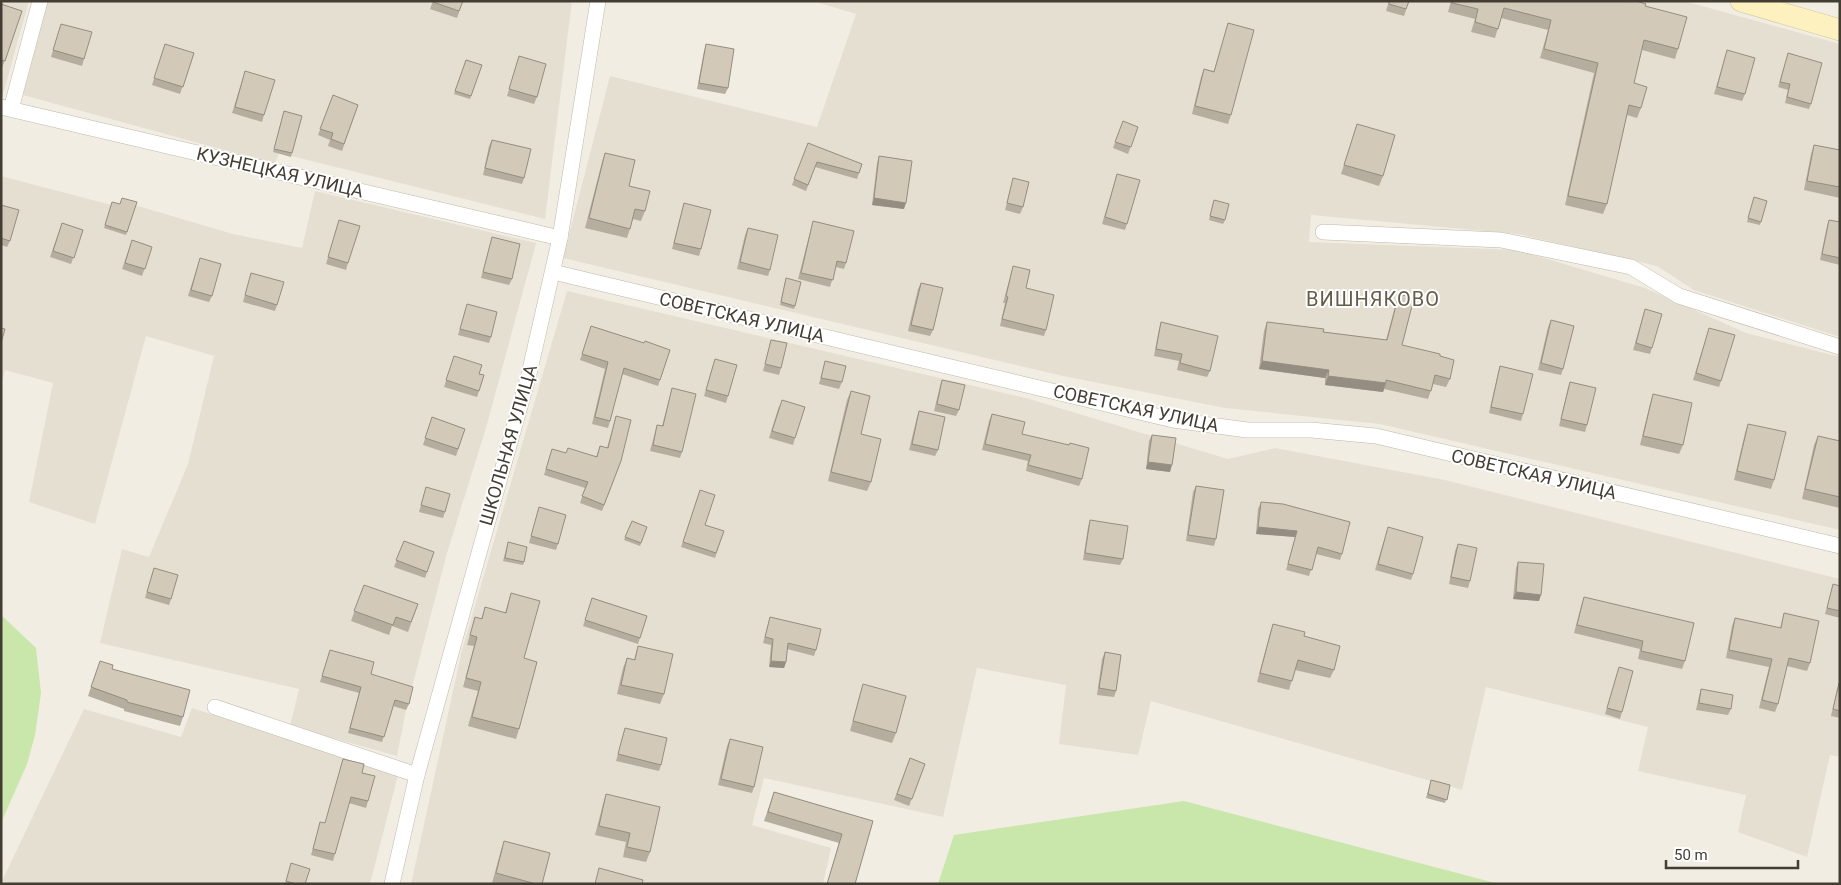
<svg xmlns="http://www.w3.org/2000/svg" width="1841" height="885" font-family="Roboto,sans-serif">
<rect width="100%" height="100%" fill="#f1ede3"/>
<g fill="#e5dfd1">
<polygon points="1,1 29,1 2,98 1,98"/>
<polygon points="48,1 572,1 545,219 279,153 275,164 23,95"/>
<polygon points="813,1 1684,1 1840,44 1840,337 1694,290 1657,266 1518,234 1311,215 1309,242 1517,250 1645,288 1746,333 1840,357 1840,530 1380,424 1225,408 1063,376 563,258 610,76 817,127 856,14"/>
<polygon points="1,176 119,207 121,201 233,234 302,248 315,191 536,243 486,428 447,553 406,710 397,756 290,726 299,689 100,643 122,549 149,557 188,464 214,356 146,336 95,524 29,502 53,383 5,370 1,386"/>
<polygon points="567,291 1026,398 1228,459 1275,448 1445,480 1840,579 1840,757 1830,755 1807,857 1738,832 1746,795 1638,771 1648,727 1486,687 1462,790 1151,701 1138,755 1059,744 1066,685 977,668 943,817 764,778 752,825 831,848 823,884 411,884 462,650"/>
<polygon points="192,708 398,775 370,884 8,884 2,881 84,709 181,737"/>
</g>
<g fill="#c9e6ab">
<polygon points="1,615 36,648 41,693 35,735 27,764 1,823"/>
<polygon points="1184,801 1499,884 938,884 954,835"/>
</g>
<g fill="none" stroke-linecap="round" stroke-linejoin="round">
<g stroke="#bfb8a9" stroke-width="16">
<g id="street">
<polyline points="1,107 560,238"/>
<polyline points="11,109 40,1"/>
<polyline points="1323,232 1501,240 1631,267 1679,296 1840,347"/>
<polyline points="553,272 1173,420 1247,430 1311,430 1376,436 1840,546"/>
<polyline points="215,707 417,775"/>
<polyline points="392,884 417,775 529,374 560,238 598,1"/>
</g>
</g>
<g stroke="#d4c594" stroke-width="22">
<polyline id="secondary" points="1741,1 1840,30"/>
</g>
<use href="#street" stroke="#fff" stroke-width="15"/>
<use href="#secondary" stroke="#fef1c0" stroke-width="21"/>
</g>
<g fill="#b5ad9e">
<polygon points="433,1 463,1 457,18 430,9"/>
<polygon points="1389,1 1409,1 1404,16 1386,11"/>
<polygon points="1451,1 1628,1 1645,6 1678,49 1675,59 1642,50 1634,83 1641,108 1637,118 1627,115 1607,204 1603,214 1565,205 1594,73 1540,58 1548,30 1501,18 1495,38 1471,32 1475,19 1448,12"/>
<polygon points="1,4 22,11 1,71"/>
<polygon points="1228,23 1231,115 1228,124 1192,114 1201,77 1204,69 1214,71"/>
<polygon points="61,24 84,59 82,66 51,57"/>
<polygon points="165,44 194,53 180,94 152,85"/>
<polygon points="706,44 728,88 725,94 697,89 704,51"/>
<polygon points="1727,50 1745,94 1742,101 1714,94"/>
<polygon points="1788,53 1811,104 1809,109 1785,103 1788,90 1778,87"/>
<polygon points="519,56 537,97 534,104 507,96"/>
<polygon points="466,60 482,65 470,99 454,94"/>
<polygon points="245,71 264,115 262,122 232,113"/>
<polygon points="333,95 358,105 342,151 328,146 330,140 318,135"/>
<polygon points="284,111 302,116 291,157 273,152"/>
<polygon points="1123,121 1138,127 1128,154 1113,148"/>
<polygon points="1357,124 1383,176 1379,186 1341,174"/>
<polygon points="492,140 524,178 522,184 483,175 489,146"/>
<polygon points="808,143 862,164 857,179 815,167 806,191 792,185"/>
<polygon points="1814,145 1840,150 1840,198 1804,190 1811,154"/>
<polygon points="605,153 645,211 641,221 633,219 627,238 585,228 602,162"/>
<polygon points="879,156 904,209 872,205 877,163"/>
<polygon points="1117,174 1127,224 1125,230 1102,224"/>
<polygon points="1013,178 1023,207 1020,214 1005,210"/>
<polygon points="1754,197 1767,201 1760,225 1747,222"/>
<polygon points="112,202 120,204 137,202 126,235 104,228"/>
<polygon points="684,203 701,249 699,256 672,249 682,210"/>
<polygon points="1213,203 1225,220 1223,224 1209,220"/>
<polygon points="1,205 10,241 7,247 1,245"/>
<polygon points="339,220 348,263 346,270 326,264"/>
<polygon points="1829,220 1840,222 1840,265 1820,260 1827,226"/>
<polygon points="813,221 846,263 844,269 836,267 830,287 798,279 811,228"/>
<polygon points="62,223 83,230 71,264 50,257"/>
<polygon points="748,228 770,270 768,276 737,269 745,235"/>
<polygon points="492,237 512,279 509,285 481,278"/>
<polygon points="132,240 152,247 142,276 122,269"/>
<polygon points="200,258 212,296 209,302 188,296"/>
<polygon points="1013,266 1026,288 1046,330 1044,336 1000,326 1005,303 1003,303"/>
<polygon points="251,273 277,305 275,311 243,302"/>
<polygon points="786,278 795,306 794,309 780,305"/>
<polygon points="921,283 933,330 930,336 908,331 918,289"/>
<polygon points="1399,294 1402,345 1440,356 1450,379 1446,387 1433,384 1428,399 1384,389 1383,392 1325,385 1325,378 1259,369 1264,331 1267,322 1323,332 1386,340 1396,303"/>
<polygon points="467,304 491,337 489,343 458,335"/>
<polygon points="1645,309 1652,348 1650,354 1633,350"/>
<polygon points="1551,320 1563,369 1561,375 1538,370 1548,327"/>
<polygon points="1161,322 1210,371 1207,377 1177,370 1179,361 1154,356 1159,329"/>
<polygon points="591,326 644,343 670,350 658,386 622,374 610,421 608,428 592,424 605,369 580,360"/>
<polygon points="1709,328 1721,381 1719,387 1693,380"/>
<polygon points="771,340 781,368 779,375 763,371"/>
<polygon points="454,356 479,374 484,375 477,397 444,387"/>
<polygon points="825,361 842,382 839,389 819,384"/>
<polygon points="713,365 728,396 726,403 704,396"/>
<polygon points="1500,366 1523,414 1521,421 1489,413 1498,373"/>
<polygon points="942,380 959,410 956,416 934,411 940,386"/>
<polygon points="1570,382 1587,425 1585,432 1559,426 1568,388"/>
<polygon points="672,388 682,452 680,458 650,451 657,425 662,426"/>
<polygon points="851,391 861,434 871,482 867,491 828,481 847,400"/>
<polygon points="1653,394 1683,445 1679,454 1640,445 1650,404"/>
<polygon points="779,406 795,438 793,445 769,438"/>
<polygon points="919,411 938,450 935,456 909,450 917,417"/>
<polygon points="992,414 1022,434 1082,479 1079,486 1026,471 1028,461 982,450 989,421"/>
<polygon points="616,416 621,461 602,511 580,503 585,488 544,475 552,449 566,453 596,457 600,446 607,448"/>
<polygon points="432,417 465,429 456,456 423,445"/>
<polygon points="1748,424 1774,480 1771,489 1734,480 1745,433"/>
<polygon points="1152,435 1170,472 1146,469 1149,441"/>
<polygon points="1818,436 1840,441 1840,508 1802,499 1814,445"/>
<polygon points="1196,486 1216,539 1214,546 1186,541 1193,492"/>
<polygon points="426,487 445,512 443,518 419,512"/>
<polygon points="700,490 705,525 724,531 715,558 681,547"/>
<polygon points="1261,502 1342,554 1340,560 1316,554 1309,576 1286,570 1295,537 1256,534 1258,509"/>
<polygon points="539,507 558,544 556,550 529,543"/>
<polygon points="1090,520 1123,559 1120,565 1083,560 1088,527"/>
<polygon points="632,521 647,527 640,546 624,540"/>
<polygon points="1388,527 1413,574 1411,580 1375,570"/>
<polygon points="404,541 434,552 425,578 394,567"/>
<polygon points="508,542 524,562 523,565 503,561"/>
<polygon points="1458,544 1470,581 1468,588 1449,584 1455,551"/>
<polygon points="1518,562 1539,601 1513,599 1516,568"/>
<polygon points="154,568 171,599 169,605 145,598"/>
<polygon points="1833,584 1840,586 1840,618 1825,614"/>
<polygon points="364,585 418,604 408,632 392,626 389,635 351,621"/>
<polygon points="511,593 524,658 519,729 516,739 468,726 478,691 463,687 474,646 467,645 475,617 481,619 485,607 505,613"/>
<polygon points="1584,597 1685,661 1682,669 1638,659 1640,649 1574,633 1581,606"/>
<polygon points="592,598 647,616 638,644 583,626"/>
<polygon points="1784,613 1810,663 1807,671 1787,666 1778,704 1775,712 1759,708 1769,667 1726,658 1732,626 1735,618 1780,628"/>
<polygon points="770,617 816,650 814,656 787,649 786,662 784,668 769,667 771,645 763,643"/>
<polygon points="1273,624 1304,636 1334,670 1330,678 1295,670 1289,690 1257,682 1270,633"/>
<polygon points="638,646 664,694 660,704 617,694 623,668 627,658 634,660"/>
<polygon points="330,650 371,674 409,704 406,710 393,706 382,742 348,733 359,693 320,682"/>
<polygon points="1105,652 1116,691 1114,697 1097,695 1102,659"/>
<polygon points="100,661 183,717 180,726 124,711 124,709 88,696"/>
<polygon points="1619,667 1622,712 1620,719 1605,714"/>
<polygon points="1839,683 1840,683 1840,718 1831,716 1837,689"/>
<polygon points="863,684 896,733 892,743 850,731 860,694"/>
<polygon points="1701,689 1731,709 1728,715 1696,710 1699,696"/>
<polygon points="625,728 661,765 659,771 616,761"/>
<polygon points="730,739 754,787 752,793 718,785 727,746"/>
<polygon points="910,758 925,764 909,806 894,800"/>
<polygon points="343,759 362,773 368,801 366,808 349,803 333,861 311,855 320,822 325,823"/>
<polygon points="1431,780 1450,785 1445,803 1426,798"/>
<polygon points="774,792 873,821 855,884 827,884 839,843 764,821"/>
<polygon points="606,794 650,852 646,862 623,857 626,842 595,835 603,804"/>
<polygon points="504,841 542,884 496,884 492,883 501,850"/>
<polygon points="291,863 305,884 285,884"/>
</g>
<g fill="#948d81">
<polygon points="874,198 906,203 904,209 872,205"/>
<polygon points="1262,361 1329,370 1325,378 1259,369"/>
<polygon points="1328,376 1386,383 1383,392 1325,385"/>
<polygon points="1148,462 1172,465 1170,472 1146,469"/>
<polygon points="1258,527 1297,531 1295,537 1256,534"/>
<polygon points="1516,592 1541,595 1539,601 1513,599"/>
<polygon points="771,661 786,662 784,668 769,667"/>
</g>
<g fill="#d3c9b8" stroke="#948d81">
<polygon points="433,1 463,1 459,11 433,2"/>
<polygon points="1389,1 1409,1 1406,9 1389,4"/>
<polygon points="1452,1 1628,1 1631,2 1632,1 1636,1 1646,4 1645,6 1687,17 1678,49 1644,40 1634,83 1647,87 1641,108 1629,105 1607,204 1568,196 1598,63 1544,49 1551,20 1504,8 1498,29 1475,22 1478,9 1452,3"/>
<polygon points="1,4 22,11 5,61 1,60"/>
<polygon points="1228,23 1254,30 1231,115 1195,106 1204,69 1214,72"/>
<polygon points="61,24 92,32 84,59 53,50"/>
<polygon points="165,44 194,53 183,87 154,78"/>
<polygon points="706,44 734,49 728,88 699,83"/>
<polygon points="1727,50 1755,58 1745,94 1717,87"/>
<polygon points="1788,53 1822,63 1811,104 1787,97 1790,84 1780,82"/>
<polygon points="519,56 546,64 537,97 509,89"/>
<polygon points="466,60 482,65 471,96 455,91"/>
<polygon points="245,71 275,80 264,115 235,107"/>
<polygon points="333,95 358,105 344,144 331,139 333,133 320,129"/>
<polygon points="284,111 302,116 292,153 274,149"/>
<polygon points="1123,121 1138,127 1131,147 1115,142"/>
<polygon points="1357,124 1395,135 1383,176 1344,165"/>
<polygon points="492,140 531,149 524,178 485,168"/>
<polygon points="808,143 862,164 859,173 817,162 808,185 794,179"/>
<polygon points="1814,145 1840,150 1840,187 1807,181"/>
<polygon points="605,153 635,160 629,186 650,191 645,211 635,209 630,229 589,218"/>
<polygon points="879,156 912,161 906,203 874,198"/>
<polygon points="1117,174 1140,180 1127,224 1105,217"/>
<polygon points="1013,178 1029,182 1023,207 1007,203"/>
<polygon points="1754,197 1767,201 1761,222 1748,218"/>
<polygon points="122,198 137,202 127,232 105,225 112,202 120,204"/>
<polygon points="1214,200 1229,204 1225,220 1210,216"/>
<polygon points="684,203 711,210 701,249 674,243"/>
<polygon points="1,205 19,210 10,241 1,238"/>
<polygon points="339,220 360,226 348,263 328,257"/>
<polygon points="1829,220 1840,222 1840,258 1822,254"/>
<polygon points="813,221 854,231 846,263 837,261 833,280 801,273"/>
<polygon points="62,223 83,230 74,258 53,251"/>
<polygon points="748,228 778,235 770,270 740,262"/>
<polygon points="492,237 520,244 512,279 483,272"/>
<polygon points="132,240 152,247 145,269 125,263"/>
<polygon points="200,258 221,264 212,296 191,290"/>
<polygon points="1013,266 1030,270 1026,288 1054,295 1046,330 1002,319 1008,297 1006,296"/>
<polygon points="251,273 284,282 277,305 245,295"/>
<polygon points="786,278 801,282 795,306 781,302"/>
<polygon points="921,283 943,288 933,330 911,325"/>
<polygon points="1399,294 1414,298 1402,345 1440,354 1440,356 1454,360 1450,379 1435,375 1431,391 1386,380 1386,383 1328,376 1329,370 1262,361 1267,322 1324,329 1323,332 1387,340"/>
<polygon points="467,304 497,312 491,337 460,329"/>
<polygon points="1645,309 1662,314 1652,348 1636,343"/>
<polygon points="1551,320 1574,326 1563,369 1541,363"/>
<polygon points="1161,322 1218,336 1210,371 1180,363 1182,354 1156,349"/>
<polygon points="591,326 644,343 645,341 670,350 660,380 624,368 610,421 595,417 608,362 582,354"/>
<polygon points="1,328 5,329 1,343"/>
<polygon points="1709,328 1735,335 1721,381 1696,373"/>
<polygon points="771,340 787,343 781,368 765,364"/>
<polygon points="454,356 482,365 479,374 484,375 479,391 446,380"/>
<polygon points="715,359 737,365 728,396 706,390"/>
<polygon points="825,361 846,366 842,382 821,378"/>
<polygon points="1500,366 1533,374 1523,414 1491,407"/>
<polygon points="942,380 965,385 959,410 937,404"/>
<polygon points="1570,382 1596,388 1587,425 1561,419"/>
<polygon points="672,388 696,394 682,452 653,445 657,425 663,426"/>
<polygon points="851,391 870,396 861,434 881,439 871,482 831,472"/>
<polygon points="1653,394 1692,403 1683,445 1643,436"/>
<polygon points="782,400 805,407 795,438 772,431"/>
<polygon points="919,411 945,417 938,450 912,444"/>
<polygon points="992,414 1025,422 1022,434 1069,445 1070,443 1089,448 1082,479 1028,465 1031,455 985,444"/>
<polygon points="616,416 631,420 621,461 604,505 582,496 588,482 546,469 552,449 566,453 568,448 597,457 600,446 608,448"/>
<polygon points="432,417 465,429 458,449 425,438"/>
<polygon points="1748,424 1786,432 1774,480 1737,471"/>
<polygon points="1152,435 1176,438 1172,465 1148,462"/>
<polygon points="1818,436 1840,441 1840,497 1805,489"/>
<polygon points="1196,486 1224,490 1216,539 1188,535"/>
<polygon points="426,487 450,494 445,512 421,505"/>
<polygon points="700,490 715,495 705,525 724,531 716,553 683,542"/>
<polygon points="1261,502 1283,504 1350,522 1342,554 1318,547 1312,570 1288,564 1297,531 1258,527"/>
<polygon points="539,507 566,515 558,544 531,536"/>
<polygon points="1090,520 1128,526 1123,559 1085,553"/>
<polygon points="632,521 647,527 641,543 625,537"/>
<polygon points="1388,527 1423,537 1413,574 1378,564"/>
<polygon points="404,541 434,552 427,572 396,560"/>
<polygon points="508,542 527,547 524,562 505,558"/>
<polygon points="1458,544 1477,548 1470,581 1451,577"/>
<polygon points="1518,562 1544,564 1541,595 1516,592"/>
<polygon points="154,568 178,575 171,599 147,592"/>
<polygon points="1833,584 1840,586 1840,611 1827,608"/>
<polygon points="364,585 418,604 411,622 396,617 393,625 354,611"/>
<polygon points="511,593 540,601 524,658 537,662 519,729 472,717 481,682 466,678 477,637 470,635 475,617 482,619 485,607 506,613"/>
<polygon points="1584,597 1694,623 1685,661 1641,651 1643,641 1577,625"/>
<polygon points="592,598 647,616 640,638 585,620"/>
<polygon points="1784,613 1819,621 1810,663 1789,658 1778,704 1762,700 1772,659 1729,650 1735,618 1781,628"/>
<polygon points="770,617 821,629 816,650 788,643 786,662 771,661 773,639 765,637"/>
<polygon points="1273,624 1305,632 1304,636 1340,646 1334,670 1298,660 1292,681 1260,673"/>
<polygon points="638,646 673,654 664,694 621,685 627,658 635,660"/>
<polygon points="330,650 374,662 371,674 413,687 409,704 395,700 384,737 350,728 361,687 322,676"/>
<polygon points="1105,652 1121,655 1116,691 1099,688"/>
<polygon points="100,661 113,665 112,669 190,690 183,717 127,702 127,700 91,687"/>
<polygon points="1619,667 1633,671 1622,712 1607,708"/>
<polygon points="1839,683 1840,683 1840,711 1833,709"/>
<polygon points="863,684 906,696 896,733 853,721"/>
<polygon points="1701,689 1733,695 1731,709 1699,703"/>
<polygon points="625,728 667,738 661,765 618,754"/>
<polygon points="730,739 763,747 754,787 721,779"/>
<polygon points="910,758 925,764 912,799 897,794"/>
<polygon points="343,759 364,764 362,773 375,776 368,801 351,797 335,854 313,849 320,822 325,823"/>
<polygon points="1431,780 1450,785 1447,800 1428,794"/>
<polygon points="774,792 873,821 855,884 827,884 842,834 768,812"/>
<polygon points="606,794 660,807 650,852 627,847 630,833 599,826"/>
<polygon points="504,841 550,853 542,884 536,884 496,873"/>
<polygon points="291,863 310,869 305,884 296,884 286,881"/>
<polygon points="599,868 643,880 642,884 595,884"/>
</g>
<g text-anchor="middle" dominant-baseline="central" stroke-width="4" stroke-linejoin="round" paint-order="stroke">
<g font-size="18" fill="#433d33" stroke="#fff">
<text transform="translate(280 172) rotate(13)">КУЗНЕЦКАЯ УЛИЦА</text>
<text transform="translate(742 317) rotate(13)">СОВЕТСКАЯ УЛИЦА</text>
<text transform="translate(1136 408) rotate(12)">СОВЕТСКАЯ УЛИЦА</text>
<text transform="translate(508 445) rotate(-74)">ШКОЛЬНАЯ УЛИЦА</text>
<text transform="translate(1534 474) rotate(13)">СОВЕТСКАЯ УЛИЦА</text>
</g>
<g font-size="20" letter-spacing="1" fill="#655c4b" stroke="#fff">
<text x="1373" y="299">ВИШНЯКОВО</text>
</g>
</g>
<rect width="1841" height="885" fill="none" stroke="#433d33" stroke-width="5"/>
<path d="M1666 860v8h132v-8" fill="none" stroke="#433d33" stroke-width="2.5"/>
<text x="1674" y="860" font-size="15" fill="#433d33" stroke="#ffffff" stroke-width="4" paint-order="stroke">50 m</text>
</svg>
